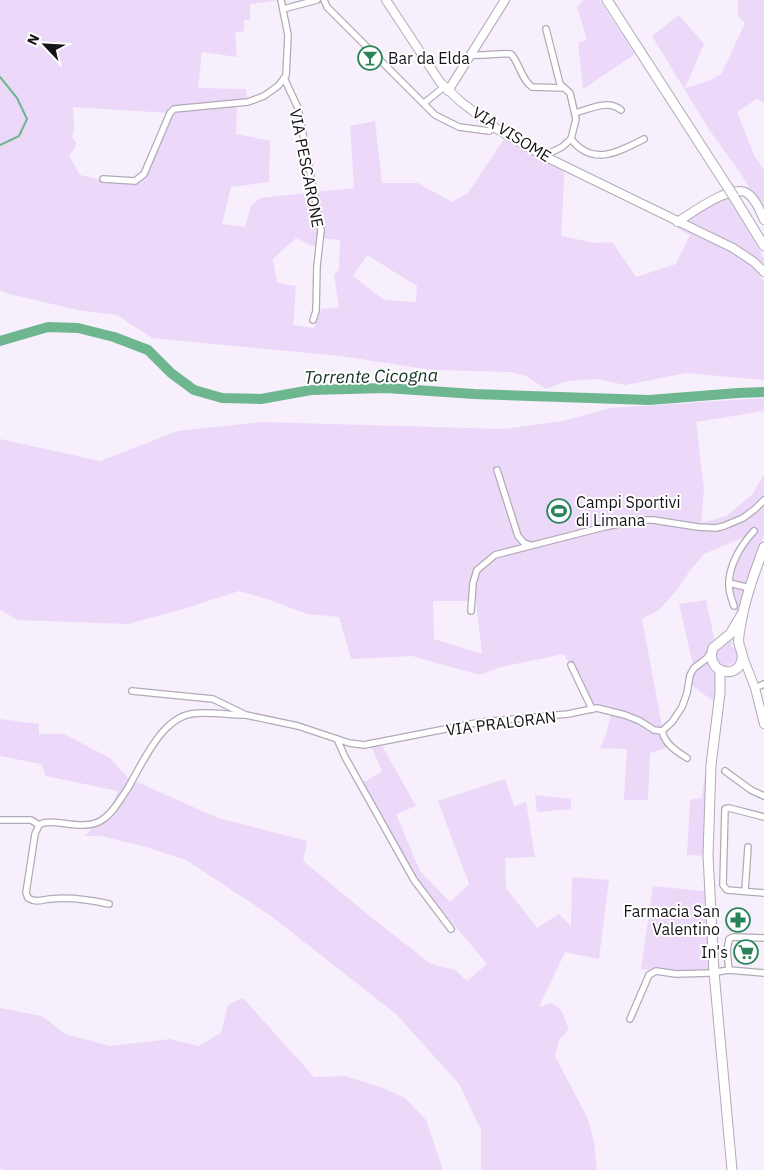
<svg xmlns="http://www.w3.org/2000/svg" width="764" height="1170" font-family="'IBM Plex Sans',sans-serif">
<rect width="100%" height="100%" fill="#f7effc"/>
<g fill="#ecd8f9" fill-rule="evenodd">
<path d="M0 0H280L250 4V20H244V31L235 33 237 57 202 52 198 88 246 89 247 104 237 105 236 134 270 141 269 182 231 187 222 224 245 227 251 206 260 198 354 188 350 126 375 121 382 183H418L452 202 468 193 510 130 543 152 565 163 561 236 595 243 612 242 636 277 676 264 690 235 677 228 681 222 728 197 764 258V272L758 274 764 281V380L686 373 625 385 598 379 567 381 546 389 526 376 511 372 433 370 340 356 152 338 117 315 78 310 9 294 0 290ZM73 107 169 113 139 179H97L80 175 69 155 75 148 76 142 72 137 74 130ZM296 238 317 248 318 238 340 240 339 269 334 275 339 307 321 309 314 328 293 325 296 286 277 283 273 259ZM367 255 417 286 416 302 384 300 353 276Z"/>
<polygon points="583,0 599,0 635,54 583,89 578,43 587,40 577,7"/>
<polygon points="738,0 764,0 764,103 757,99 737,112 755,157 764,170 764,213 741,174 708,128 652,36 679,15 704,44 685,88 709,81 722,73 745,23 738,16"/>
<path d="M764 398V411L696 422 704 489 701 523 726 516 752 495 764 474V535L737 615 732 582 744 537 704 554 689 572 676 591 659 610 642 619 663 731 672 746 650 753 648 800H624L627 749 600 748 606 735 611 712 593 711 564 654 501 667 480 675 412 656 351 659 339 617 307 614 267 599 239 591 177 611 127 624 18 620 0 610V439L100 461 178 431 261 422 504 429 563 421 610 408ZM433 601H476L482 654 434 639Z"/>
<polygon points="706,600 715,642 733,638 731,646 735,649 738,654 735,662 727,666 720,706 690,684 693,665 679,604"/>
<polygon points="0,719 39,724 39,734 64,734 110,758 128,778 218,818 307,841 303,861 372,918 431,964 455,970 467,981 487,964 416,879 363,783 382,771 368,739 378,739 416,806 396,814 420,871 450,902 469,884 438,801 505,779 514,806 526,802 535,857 505,858 506,888 537,928 559,914 571,926 572,877 609,880 599,959 565,952 539,1007 552,1003 561,1010 569,1029 559,1040 555,1056 588,1119 594,1142 597,1170 481,1170 481,1130 459,1084 396,1014 271,916 186,860 146,847 101,836 85,836 111,808 118,791 46,776 41,764 0,756"/>
<polygon points="706,765 710,767 710,856 687,855 690,800 702,798"/>
<polygon points="535,795 571,799 571,809 537,812"/>
<polygon points="653,886 711,892 716,973 703,975 641,969"/>
<polygon points="243,998 314,1077 345,1076 383,1088 405,1098 426,1120 443,1170 2,1170 0,1168 0,1008 42,1016 65,1034 110,1046 170,1039 199,1046 221,1033 228,1005"/>
</g>
<g fill="none" stroke-linecap="round" stroke-linejoin="round">
<polyline stroke="#6eb68f" stroke-width="2" points="0,77 17,98 27,119 19,136 0,145"/>
<polyline stroke="#6eb68f" stroke-width="10" points="0,341 48,327 78,328 114,337 148,350 171,373 194,390 222,398 261,399 311,390 386,388 474,394 649,400 738,393 764,392"/>
<g stroke="#b2abb7" stroke-width="8">
<g id="minor">
<polyline points="324,0 327,7 435,115 459,127 489,131 495,128"/>
<polyline points="283,9 317,0"/>
<path d="M471 55C485 56 497 53 511 54 520 64 521 79 532 87L563 88"/>
<polyline points="284,78 298,108 321,230 317,266 316,311 313,320"/>
<polyline points="424,103 444,87"/>
<path d="M575 113C590 109 608 99 621 110"/>
<path d="M571 139C593 167 618 152 644 139"/>
<polyline points="544,156 562,147 571,139 576,119 570,93 560,84 546,29"/>
<polyline points="103,179 135,181 144,174 170,113 174,109 248,102 264,96 278,86 286,76 288,35 281,0"/>
<polyline points="497,470 518,536 524,543 530,545"/>
<polyline points="729,583 750,588"/>
<path d="M734 606C732 600 729 593 729 586 728 566 741 545 754 531"/>
<polyline points="471,611 473,583 477,570 495,555 604,527 639,520 653,520 698,527 716,528 724,526 743,518 755,509 764,500"/>
<polyline points="571,665 592,709"/>
<polyline points="755,688 764,684"/>
<polyline points="132,691 213,699 246,715 298,726 349,743 364,745 481,722 568,714 597,708 625,715 640,721 654,730 662,731 672,722 682,707 687,693 690,675 694,668 706,659 711,652"/>
<path d="M662 731C665 744 676 751 687 758"/>
<polyline points="337,739 345,757 414,880 451,929"/>
<polyline points="725,771 751,790 764,796"/>
<polyline points="764,817 729,808 725,809 723,885 727,890 764,893"/>
<polyline points="0,820 31,820 39,825"/>
<polyline points="745,891 748,847"/>
<path d="M109 904C91 900 69 897 50 899 41 900 36 903 28 898L26 893 35 834 39 825C53 816 81 833 102 820 113 813 119 801 126 791 141 767 160 719 191 714 206 711 228 715 244 715"/>
<polyline points="729,970 727,951 729,939 733,937 764,938"/>
<polyline points="630,1019 649,975 656,971 676,974 710,973 729,970 764,973"/>
</g>
</g>
<g stroke="#b2abb7" stroke-width="10">
<g id="tertiary">
<polyline points="386,0 440,82 461,102 497,129 544,156 733,248 754,262 764,272"/>
<polyline points="448,91 505,0"/>
<path d="M677 222C692 213 732 183 747 193 756 199 760 211 764 220"/>
<polyline points="743,657 755,688 764,724"/>
</g>
</g>
<g stroke="#b2abb7" stroke-width="11">
<g id="secondary">
<polyline points="607,0 727,186"/>
<polyline points="734,197 764,246"/>
<path d="M742 614 730 634 713 648C705 669 732 681 741 663 744 655 741 651 739 644 738 639 739 634 740 629 744 601 754 574 764 547"/>
<polyline points="720,670 720,693 711,765 708,855 714,972 732,1170"/>
</g>
</g>
<use href="#minor" stroke="#fff" stroke-width="5.5"/>
<use href="#tertiary" stroke="#fff" stroke-width="8"/>
<use href="#secondary" stroke="#fff" stroke-width="9"/>
<g stroke="#b2abb7" stroke-width="11" stroke-linecap="butt">
<polyline id="secondary-bridge" points="727,186 734,197"/>
</g>
<use href="#secondary-bridge" stroke="#fff" stroke-width="9"/>
</g>
<defs>
<g id="bar-ring" transform="scale(1.25)"><circle r="9.5" fill="#fff" stroke="#29845a" stroke-width="1.5"/><path d="M-6-5H6L.8 .8V4.5H3.5V6h-7V4.5H-.8V.8Z" fill="#29845a"/></g>
<g id="stadium-ring" transform="scale(1.25)"><circle r="9.5" fill="#fff" stroke="#29845a" stroke-width="1.5"/><path d="M0-5a6.5 5 0 1 0 0 10a6.5 5 0 1 0 0-10ZM-3.5-1.8h7v3.6h-7Z" fill="#29845a"/></g>
<g id="pharmacy-ring" transform="scale(1.25)"><circle r="9.5" fill="#fff" stroke="#29845a" stroke-width="1.5"/><path d="M-2-6h4v4h4v4h-4v4h-4v-4h-4v-4h4Z" fill="#29845a"/></g>
<g id="supermarket-ring" transform="scale(1.25)"><circle r="9.5" fill="#fff" stroke="#29845a" stroke-width="1.5"/><path d="M-6-5.5h2.5l.6 2H6L4.5 2H-2.5L-4.4-4H-6ZM-1.5 3.2a1.3 1.3 0 1 0 .1 0ZM3 3.2a1.3 1.3 0 1 0 .1 0Z" fill="#29845a"/></g>
</defs>
<g fill-rule="evenodd">
<use href="#bar-ring" x="370" y="58"/>
<use href="#stadium-ring" x="559" y="511"/>
<use href="#pharmacy-ring" x="738" y="920"/>
<use href="#supermarket-ring" x="746" y="952"/>
</g>
<g text-anchor="middle" dominant-baseline="central" stroke-width="4" stroke-linejoin="round" paint-order="stroke">
<g font-size="16" fill="#161318" stroke="#fff" text-anchor="start">
<text x="388" y="58">Bar da Elda</text>
<text x="576" y="502">Campi Sportivi<tspan x="576" dy="18">di Limana</tspan></text>
<text x="720" y="911" text-anchor="end">Farmacia San<tspan x="720" dy="18">Valentino</tspan></text>
<text x="728" y="952" text-anchor="end">In's</text>
</g>
<g font-size="16" fill="#161318" stroke="#fff">
<text transform="translate(512 134) rotate(32)">VIA VISOME</text>
<text transform="translate(307 168) rotate(79)">VIA PESCARONE</text>
<text transform="translate(501 723) rotate(-7)">VIA PRALORAN</text>
</g>
<g font-size="18" font-style="italic" fill="#143424" stroke="#fff">
<text transform="translate(371 376) rotate(-1)">Torrente Cicogna</text>
</g>
</g>
<g transform="translate(45 45) rotate(295)" stroke="#ffffff" stroke-width="4" paint-order="stroke">
<path d="M0-4L9 19L0 12L-9 19Z" fill="#161318"/>
<text y="-8" font-size="14" font-weight="bold" text-anchor="middle" fill="#161318">N</text>
</g>
</svg>
